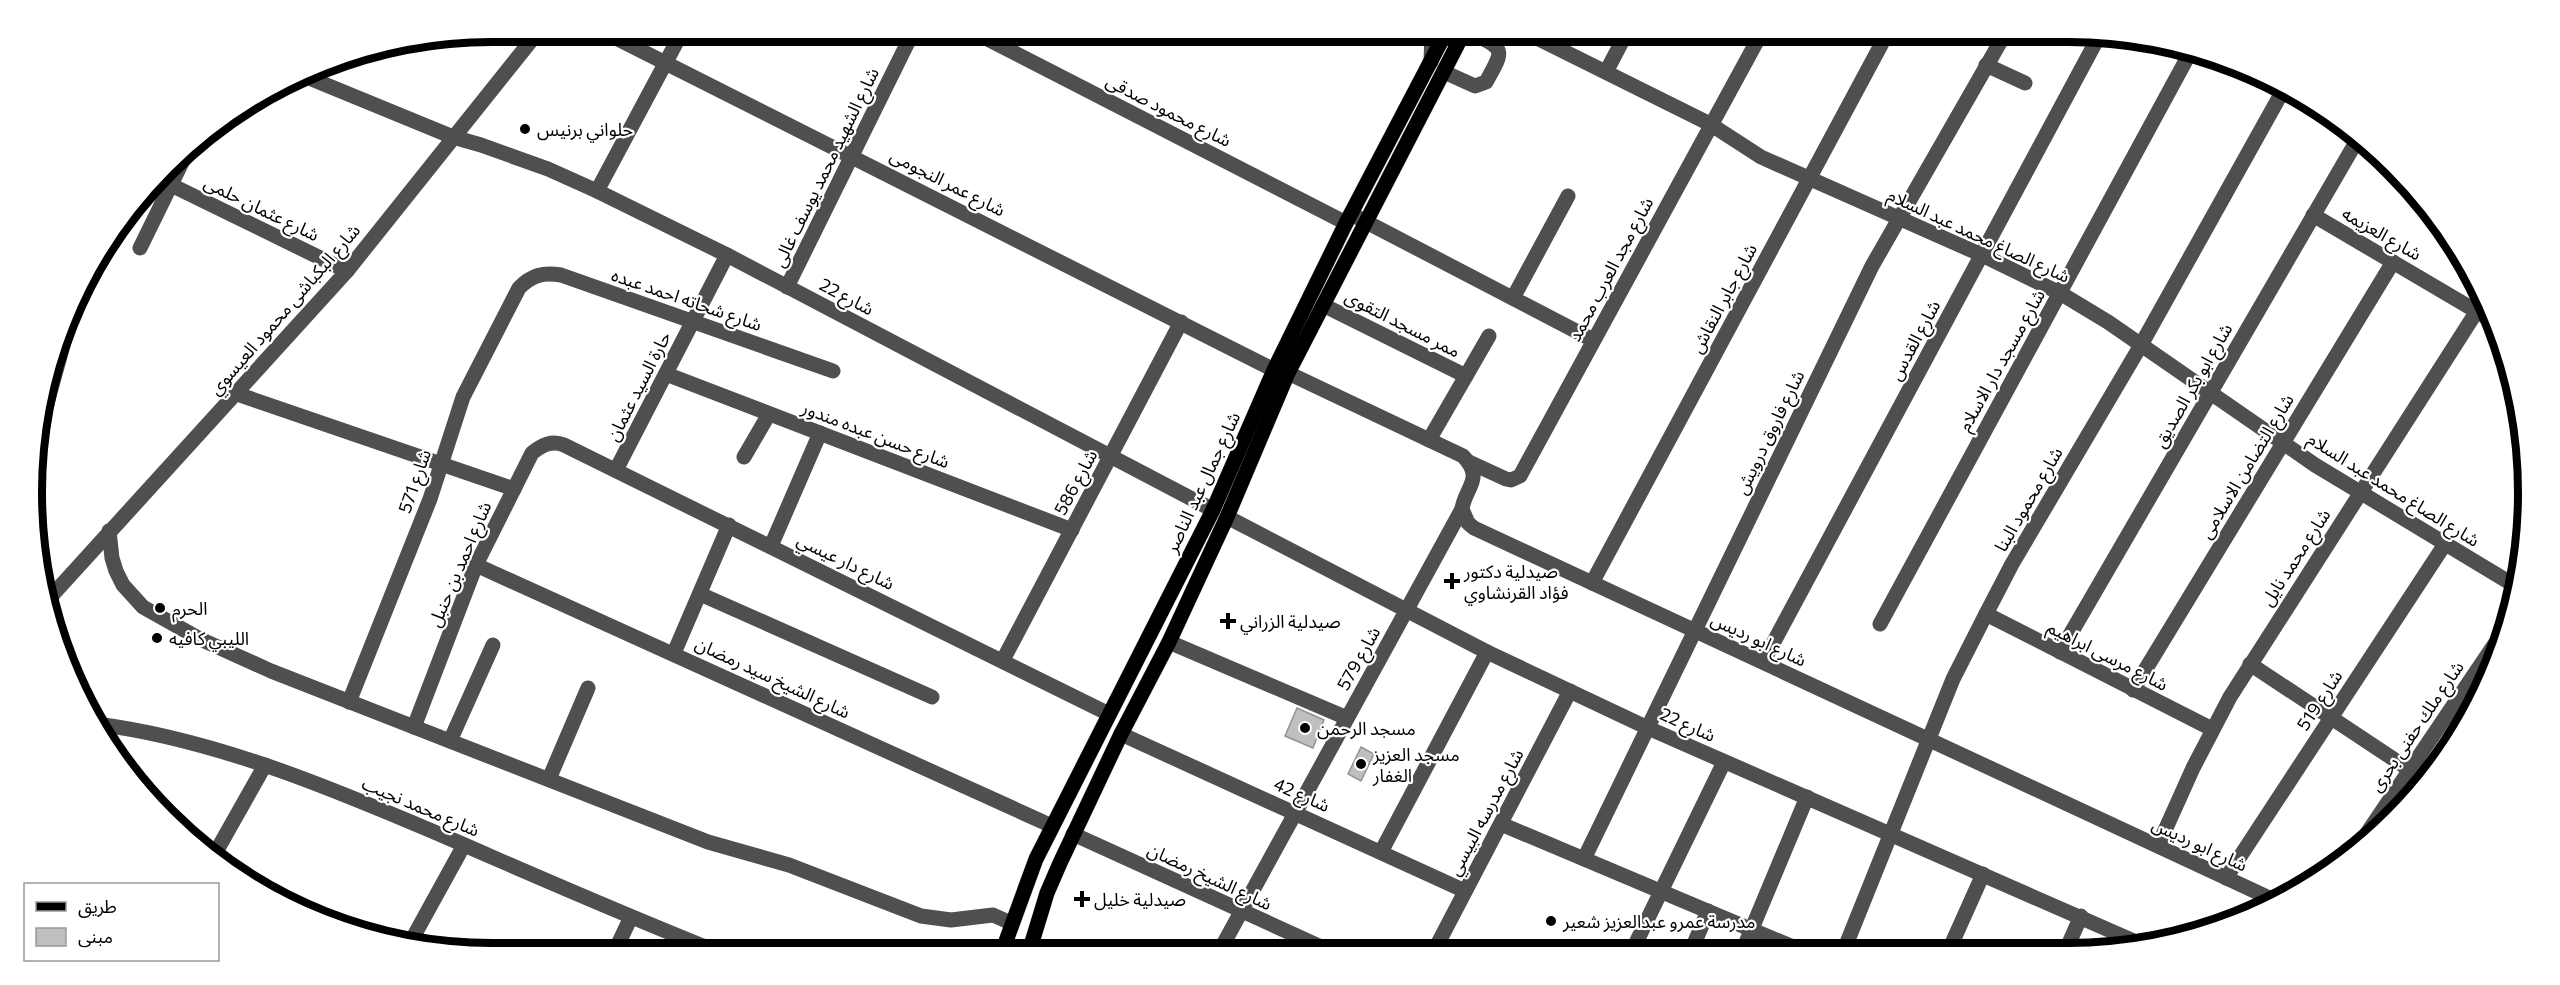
<svg xmlns="http://www.w3.org/2000/svg" width="2560" height="985" font-family="Commissioner,'Noto Sans Arabic',sans-serif">
<rect width="100%" height="100%" fill="#fff"/>
<g fill="#bfbfbf" stroke="#939393" stroke-width="1.5">
<polygon points="1297,708 1324,720 1313,748 1285,736"/>
<polygon points="1361,747 1374,754 1361,781 1348,774"/>
</g>
<g fill="none" stroke-linecap="round" stroke-linejoin="round">
<g stroke="#dbdbdb" stroke-width="16">
<g id="major">
<polyline points="1002,952 1036,859 1213,510 1274,370 1346,223 1446,32"/>
<polyline points="1029,952 1047,893 1060,863 1121,734 1169,642 1227,517 1288,373 1464,32"/>
</g>
</g>
<g stroke="#4f4f4f" stroke-width="15">
<polyline points="604,32 1274,370"/>
<polyline points="974,32 1346,223"/>
<polyline points="1525,32 1710,124 1761,157 1982,255 2060,293 2108,322 2315,465 2517,587"/>
<polyline points="2177,46 2276,82"/>
<polyline points="1431,62 1432,32"/>
<polyline points="1986,65 2025,83"/>
<path d="M1444 72 1475 86 1486 82C1505 48 1505 50 1471 32"/>
<polyline points="1606,72 1627,32"/>
<polyline points="302,75 453,137 481,145 548,169 597,191 727,255 1213,510"/>
<polyline points="161,180 347,271"/>
<polyline points="597,191 682,32"/>
<polyline points="1351,214 1593,340"/>
<polyline points="2313,215 2493,321"/>
<polyline points="140,248 191,144"/>
<polyline points="787,287 913,32"/>
<polyline points="1513,298 1568,196"/>
<polyline points="1323,305 1466,376"/>
<path d="M1288 373 1463 456C1485 479 1465 487 1462 509L1468 523 1474 528 2278 902"/>
<polyline points="666,374 1072,530"/>
<polyline points="237,394 514,489"/>
<polyline points="1429,440 1489,336"/>
<polyline points="36,443 75,302"/>
<polyline points="744,457 769,414"/>
<polyline points="1469,462 1506,479 1511,480 1520,476 1762,32"/>
<polyline points="616,470 727,255"/>
<polyline points="1227,517 1487,652 1648,728 2143,945"/>
<polyline points="109,531 112,558 116,571 123,585 143,607 200,639 271,671 708,842 789,865 921,916 951,920 993,915 1011,923"/>
<polyline points="771,546 820,433"/>
<polyline points="476,565 1052,826"/>
<polyline points="1592,583 1888,32"/>
<polyline points="700,594 932,697"/>
<polyline points="46,602 347,271 538,32"/>
<polyline points="1986,614 2212,729"/>
<polyline points="1880,624 2191,51"/>
<polyline points="1169,642 1347,718"/>
<polyline points="2060,652 2359,137"/>
<polyline points="674,653 729,525"/>
<polyline points="1003,660 1181,322"/>
<polyline points="1763,662 2099,36"/>
<polyline points="2250,664 2410,770"/>
<polyline points="2133,690 2393,262"/>
<path d="M349 702 430 499 463 397 519 288C532 275 543 272 561 275L833 371"/>
<path d="M96 724C217 739 341 792 453 840 542 879 630 917 720 953"/>
<path d="M414 727 476 565 532 453C542 445 552 440 564 445L1109 714"/>
<polyline points="1121,734 1465,891"/>
<polyline points="450,741 493,645"/>
<polyline points="549,779 588,688"/>
<polyline points="1501,824 1800,950"/>
<polyline points="1073,834 1330,951"/>
<polyline points="2158,846 2193,768 2230,697 2484,300"/>
<polyline points="2357,848 2507,626"/>
<polyline points="1381,852 1487,652"/>
<polyline points="212,859 265,765"/>
<polyline points="1584,859 1872,266 2006,32"/>
<polyline points="2226,878 2445,544"/>
<polyline points="410,943 464,845"/>
<polyline points="1743,950 1807,797"/>
<polyline points="1844,950 1953,679 1986,614 2012,564 2141,345 2285,87"/>
<polyline points="1949,950 1983,874"/>
<polyline points="2066,950 2081,916"/>
<polyline points="1434,951 1570,691"/>
<polyline points="1632,951 1724,762"/>
<polyline points="1691,951 1708,911"/>
<polyline points="1219,952 1462,509"/>
<polyline points="614,953 631,917"/>
</g>
<use href="#major" stroke="#000" stroke-width="15"/>
</g>
<g fill="#000" stroke="#fff" stroke-width="2">
<circle cx="525" cy="129" r="6"/>
<path d="M1449 572h6v6h6v6h-6v6h-6v-6h-6v-6h6z"/>
<circle cx="160" cy="608" r="6"/>
<path d="M1225 612h6v6h6v6h-6v6h-6v-6h-6v-6h6z"/>
<circle cx="157" cy="638" r="6"/>
<circle cx="1305" cy="728" r="6"/>
<circle cx="1361" cy="764" r="6"/>
<path d="M1079 890h6v6h6v6h-6v6h-6v-6h-6v-6h6z"/>
<circle cx="1551" cy="921" r="6"/>
</g>
<g text-anchor="middle" dominant-baseline="central" stroke-width="4.5" stroke-linejoin="round" paint-order="stroke">
<g font-size="18" fill="#000" stroke="#fff">
<text transform="translate(1169 110) rotate(27)">شارع محمود صدقى</text>
<text transform="translate(825 167) rotate(-64)">شارع الشهيد محمد يوسف غالى</text>
<text transform="translate(948 182) rotate(27)">شارع عمر النجومى</text>
<text transform="translate(262 208) rotate(26)">شارع عثمان حلمى</text>
<text transform="translate(2382 233) rotate(30)">شارع العزيمه</text>
<text transform="translate(1979 235) rotate(25)">شارع الصاغ محمد عبد السلام</text>
<text transform="translate(1610 269) rotate(-62)">شارع مجد العرب محمد</text>
<text transform="translate(847 296) rotate(28)">شارع 22</text>
<text transform="translate(1723 298) rotate(-62)">شارع جابر النقاش</text>
<text transform="translate(687 299) rotate(19)">شارع شحاته احمد عبده</text>
<text transform="translate(284 309) rotate(-49)">شارع البكباشى محمود العيسوي</text>
<text transform="translate(1403 323) rotate(27)">ممر مسجد التقوى</text>
<text transform="translate(1914 340) rotate(-62)">شارع القدس</text>
<text transform="translate(2001 360) rotate(-61)">شارع مسجد دار الاسلام</text>
<text transform="translate(2192 385) rotate(-60)">شارع ابو بكر الصديق</text>
<text transform="translate(638 386) rotate(-63)">حارة السيد عثمان</text>
<text transform="translate(1769 432) rotate(-64)">شارع فاروق درويش</text>
<text transform="translate(876 434) rotate(21)">شارع حسن عبده مندور</text>
<text transform="translate(2246 466) rotate(-59)">شارع التضامن الاسلامى</text>
<text transform="translate(414 481) rotate(-71)">شارع 571</text>
<text transform="translate(1075 482) rotate(-62)">شارع 586</text>
<text transform="translate(1202 482) rotate(-65)">شارع جمال عبد الناصر</text>
<text transform="translate(2394 489) rotate(32)">شارع الصاغ محمد عبد السلام</text>
<text transform="translate(2028 499) rotate(-60)">شارع محمود البنا</text>
<text transform="translate(2295 557) rotate(-57)">شارع محمد نايل</text>
<text transform="translate(846 561) rotate(26)">شارع دار عيسي</text>
<text transform="translate(459 564) rotate(-67)">شارع احمد بن حنبل</text>
<text transform="translate(1759 639) rotate(25)">شارع ابو رديس</text>
<text transform="translate(2108 655) rotate(27)">شارع مرسى ابراهيم</text>
<text transform="translate(1358 658) rotate(-61)">شارع 579</text>
<text transform="translate(773 677) rotate(25)">شارع الشيخ سيد رمضان</text>
<text transform="translate(2319 700) rotate(-57)">شارع 519</text>
<text transform="translate(1688 724) rotate(24)">شارع 22</text>
<text transform="translate(2416 726) rotate(-56)">شارع ملك حفنى بحرى</text>
<text transform="translate(1302 794) rotate(24)">شارع 42</text>
<text transform="translate(421 806) rotate(23)">شارع محمد نجيب</text>
<text transform="translate(1485 812) rotate(-62)">شارع مدرسه البيسي</text>
<text transform="translate(2200 844) rotate(25)">شارع ابو رديس</text>
<text transform="translate(1210 876) rotate(25)">شارع الشيخ رمضان</text>
</g>
<g font-size="18" fill="#000" stroke="#fff" text-anchor="start">
<text x="537" y="129">حلواني برنيس</text>
<text x="1464" y="571">صيدلية دكتور<tspan x="1464" dy="21">فؤاد القرنشاوي</tspan></text>
<text x="172" y="608">الحرم</text>
<text x="1240" y="621">صيدلية الزراني</text>
<text x="169" y="638">الليبي كافيه</text>
<text x="1317" y="728">مسجد الرحمن</text>
<text x="1373" y="754">مسجد العزيز<tspan x="1373" dy="21">الغفار</tspan></text>
<text x="1094" y="899">صيدلية خليل</text>
<text x="1563" y="921">مدرسة عمرو عبدالعزيز شعير</text>
</g>
</g>
<path d="M0 0H2560V985H0ZM492 42H2068A450 450 0 0 1 2518 492V493A450 450 0 0 1 2068 943H492A450 450 0 0 1 42 493V492A450 450 0 0 1 492 42Z" fill="#fff" fill-rule="evenodd"/>
<path fill="none" stroke="#000" stroke-width="8" d="M492 42H2068A450 450 0 0 1 2518 492V493A450 450 0 0 1 2068 943H492A450 450 0 0 1 42 493V492A450 450 0 0 1 492 42Z"/>
<rect x="24" y="883" width="195" height="78" fill="#ffffff" stroke="#999999" stroke-width="1.5"/>
<rect x="36" y="902" width="30" height="9" fill="#000000" stroke="#999999" stroke-width="1.5"/>
<text x="78" y="913" font-size="18" fill="#000000">طريق</text>
<rect x="36" y="928" width="30" height="18" fill="#bfbfbf" stroke="#999999" stroke-width="1.5"/>
<text x="78" y="943" font-size="18" fill="#000000">مبنى</text>
</svg>
